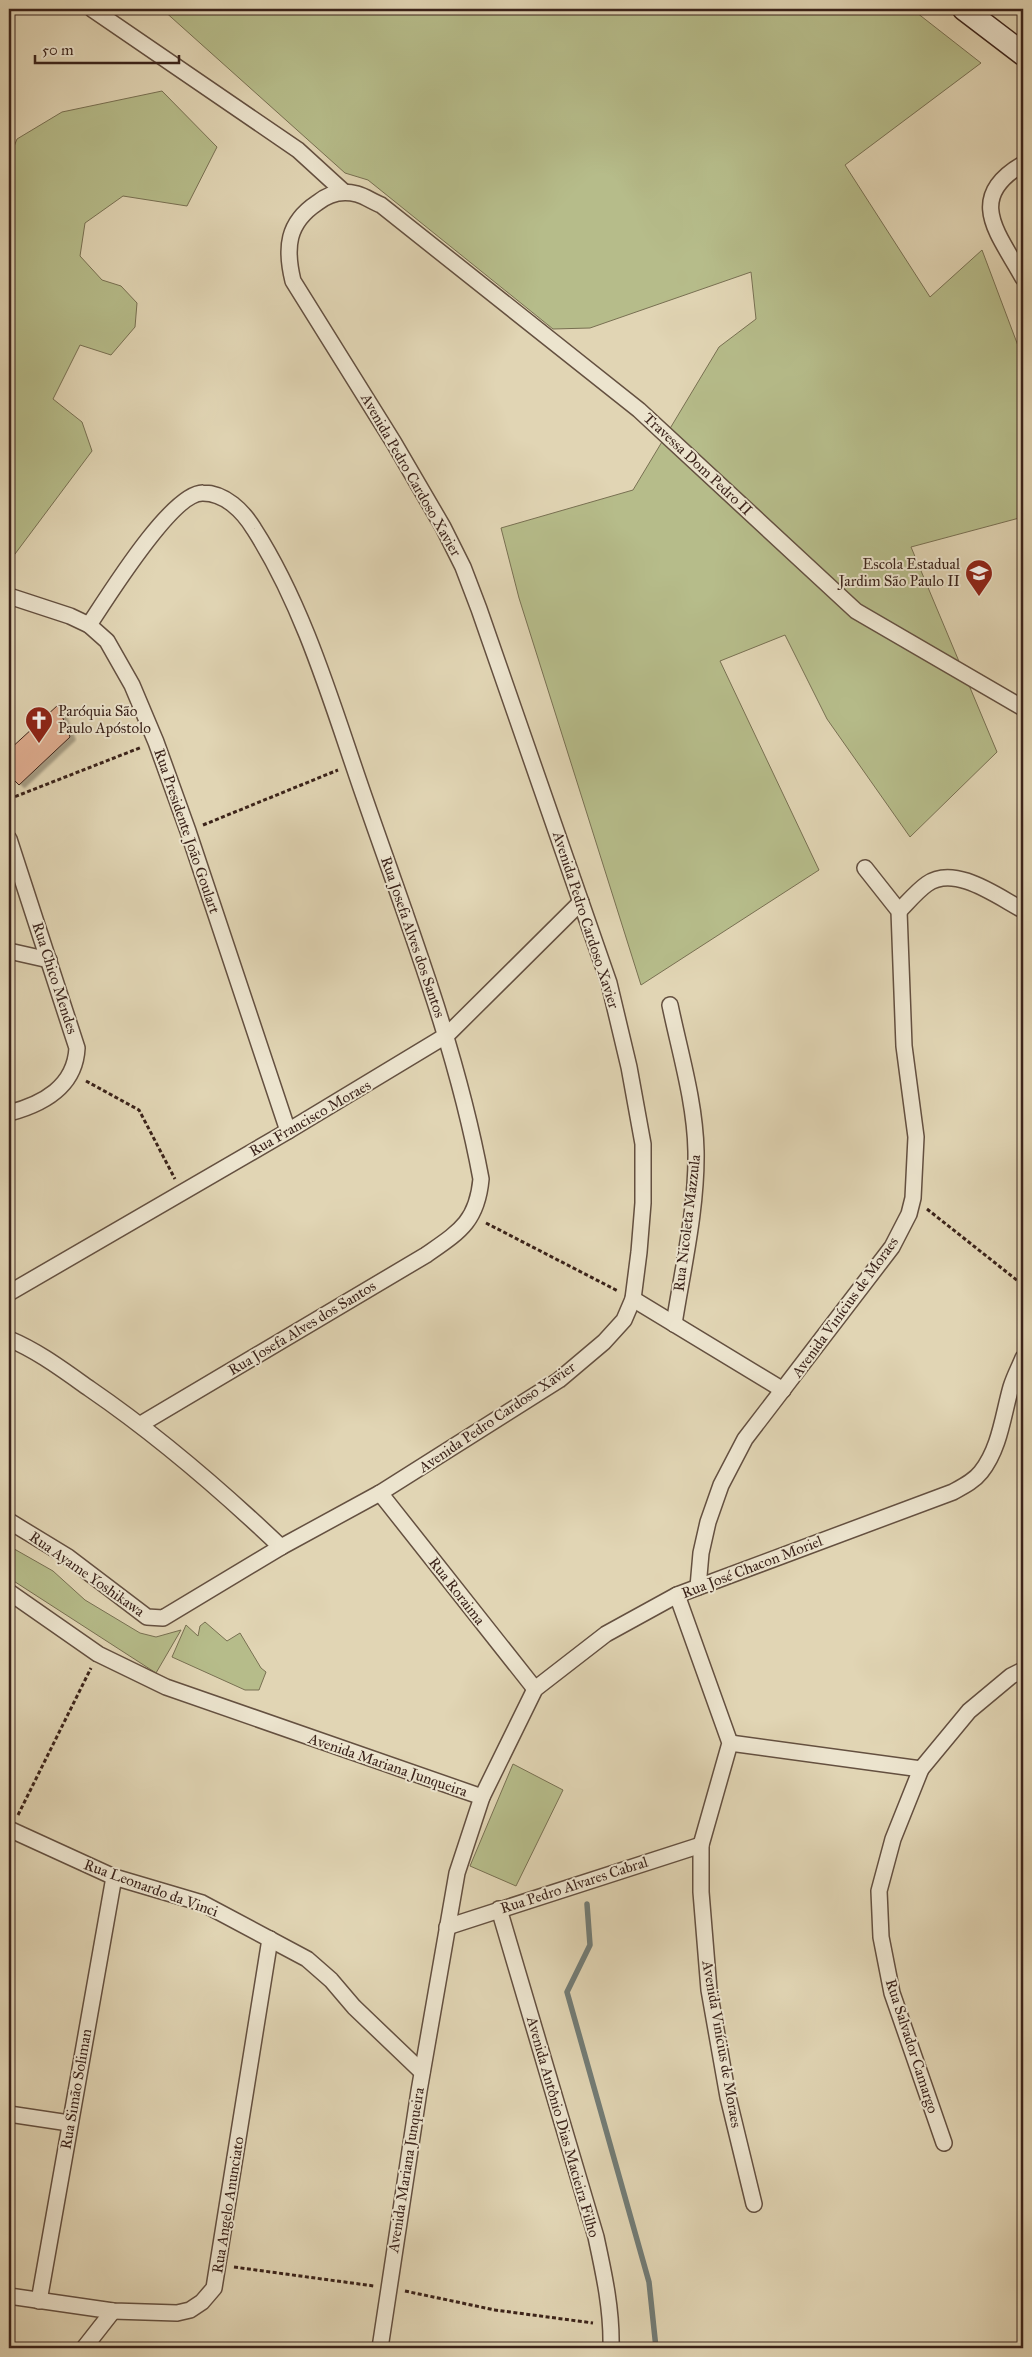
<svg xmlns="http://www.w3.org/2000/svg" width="1032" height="2357" font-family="'IM FELL Great Primer',serif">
<defs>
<filter id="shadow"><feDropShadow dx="5.5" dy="3" stdDeviation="1" flood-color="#0004"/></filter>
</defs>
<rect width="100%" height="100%" fill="#e1d5b4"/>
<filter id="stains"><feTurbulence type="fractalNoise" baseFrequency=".004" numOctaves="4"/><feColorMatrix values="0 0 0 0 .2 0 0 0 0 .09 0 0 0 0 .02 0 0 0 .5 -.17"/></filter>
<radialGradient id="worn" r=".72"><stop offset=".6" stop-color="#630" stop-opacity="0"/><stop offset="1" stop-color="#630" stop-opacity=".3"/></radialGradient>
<g fill="#b6bc8a" stroke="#787052">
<polygon points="162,9 912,9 981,63 845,165 930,297 982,250 1023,359 1023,517 911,547 997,752 910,837 827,719 785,635 720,661 819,870 641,985 519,598 501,528 633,490 719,347 756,319 751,272 590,328 553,329 368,180 345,173"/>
<polygon points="162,91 217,147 187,206 123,196 85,223 80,256 102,280 121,286 137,303 135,327 111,355 80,345 53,399 82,422 92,451 9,562 9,159 17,139 62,112"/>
<polygon points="9,1546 53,1571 85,1600 140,1633 156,1637 181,1630 156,1673 9,1578"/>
<polygon points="205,1622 227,1641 240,1633 261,1668 266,1672 259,1690 245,1690 172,1657 186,1625 198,1636 200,1626"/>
<polygon points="513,1764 563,1790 516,1886 470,1866"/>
</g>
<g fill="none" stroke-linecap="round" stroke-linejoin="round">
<polyline stroke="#727c76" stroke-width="5.5" points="587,1904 590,1945 567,1992 649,2282 656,2348"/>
</g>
<polygon fill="#dfad90" stroke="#3b231a" filter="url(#shadow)" points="58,705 70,737 19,785 9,775 9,750"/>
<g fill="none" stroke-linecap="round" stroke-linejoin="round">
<g stroke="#645040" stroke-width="18">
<g id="street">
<polyline points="92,9 298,150 344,192"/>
<path d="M1023 164C964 198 999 234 1023 278"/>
<polyline points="9,596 70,616 89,625 107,641 132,685 156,742 188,831 288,1131"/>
<path d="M89 625C107 598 172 492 203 493 225 493 243 511 254 529 306 610 334 711 366 802 409 926 457 1049 481 1179 477 1222 459 1232 426 1255L141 1424"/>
<path d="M9 839 77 1048C75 1087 43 1104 9 1113"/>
<path d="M899 911C908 902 917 891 927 884 955 864 998 897 1023 910"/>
<polyline points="9,951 49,960"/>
<path d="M670 1005C680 1053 695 1102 696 1151 697 1208 683 1267 674 1324"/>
<polyline points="9,1293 288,1131 447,1035 581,902"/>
<polyline points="633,1299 783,1390"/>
<path d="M9 1339C38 1351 63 1370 90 1389 160 1437 220 1489 281 1547"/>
<polyline points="380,1493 535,1689"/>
<path d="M9 1521 68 1557 147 1617 163 1618 281 1547 380 1493 559 1380 604 1342 624 1320 633 1299 639 1252 643 1203V1144L629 1067 609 983 479 609 463 567 443 527 394 443 293 281C285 248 287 223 317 203 328 194 342 190 357 194 365 196 373 202 381 205L639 410 856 611 1023 708"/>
<polyline points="698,1587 701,1553 708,1522 721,1485 745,1439 892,1247 909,1214 913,1198 916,1137 904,1046 899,911 865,868"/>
<polyline points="9,1592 98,1654 166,1687 482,1797"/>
<polyline points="677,1595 730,1743 701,1845 701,1892 709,1990 728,2097 754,2204"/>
<polyline points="730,1743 921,1769"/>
<polyline points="9,1829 114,1877 202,1903 307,1959 331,1980 354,2007 422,2072"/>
<path d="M499 1909 596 2237C604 2274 612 2310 611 2348"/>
<polyline points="447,1927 701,1845"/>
<polyline points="9,2114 69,2123"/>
<polyline points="944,2143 892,1993 881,1937 879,1891 893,1839 921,1769 969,1711 1011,1676 1023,1670"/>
<polyline points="9,2296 113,2311 177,2313 190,2310 202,2302 214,2288 270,1939"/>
<polyline points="39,2301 114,1877"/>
<polyline points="84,2348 113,2311"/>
<path d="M380 2348 419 2091 457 1873 482 1797 535 1689 606 1634 677 1595 953 1492C964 1486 974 1481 981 1472 1000 1448 1003 1415 1011 1387 1014 1377 1019 1368 1023 1358"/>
</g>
</g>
<g stroke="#3b231a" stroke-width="25">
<polyline id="secondary" points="964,9 1023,54"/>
</g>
<g stroke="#3b231a" stroke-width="3" stroke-dasharray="4 2.5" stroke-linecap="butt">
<polyline points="9,799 142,747"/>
<polyline points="203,825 338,770"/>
<polyline points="86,1081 139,1110 175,1179"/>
<polyline points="927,1209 1023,1285"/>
<polyline points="486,1223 618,1291"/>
<polyline points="18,1815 91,1668"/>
<polyline points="234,2267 374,2286"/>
<polyline points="405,2291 495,2310 593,2323"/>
</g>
<use href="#street" stroke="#ece4ce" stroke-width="15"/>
<use href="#secondary" stroke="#ece4ce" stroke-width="22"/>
</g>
<defs>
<g id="school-pin" transform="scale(1.4375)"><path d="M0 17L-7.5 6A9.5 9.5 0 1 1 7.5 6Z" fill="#8f2418" stroke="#ece4ce"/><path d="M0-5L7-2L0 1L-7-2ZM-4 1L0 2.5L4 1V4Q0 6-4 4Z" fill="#fff"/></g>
<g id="church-pin" transform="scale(1.4375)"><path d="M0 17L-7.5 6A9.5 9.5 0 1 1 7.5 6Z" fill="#8f2418" stroke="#ece4ce"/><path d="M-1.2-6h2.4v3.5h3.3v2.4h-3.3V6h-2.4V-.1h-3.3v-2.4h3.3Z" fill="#fff"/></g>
</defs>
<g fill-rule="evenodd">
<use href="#school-pin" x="979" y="573"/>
<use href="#church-pin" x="39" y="720"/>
</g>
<g text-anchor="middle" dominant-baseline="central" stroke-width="4" stroke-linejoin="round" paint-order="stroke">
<g font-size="15" fill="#3b231a" stroke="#ece4ce">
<text transform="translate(698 464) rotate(43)">Travessa Dom Pedro II</text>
<text transform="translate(411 475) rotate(60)">Avenida Pedro Cardoso Xavier</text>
<text transform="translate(187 831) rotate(71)">Rua Presidente João Goulart</text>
<text transform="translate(586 920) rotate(72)">Avenida Pedro Cardoso Xavier</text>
<text transform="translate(413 937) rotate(71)">Rua Josefa Alves dos Santos</text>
<text transform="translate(55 978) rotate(72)">Rua Chico Mendes</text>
<text transform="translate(310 1118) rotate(-30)">Rua Francisco Moraes</text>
<text transform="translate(687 1223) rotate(-83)">Rua Nicoleta Mazzula</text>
<text transform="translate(845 1307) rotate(-54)">Avenida Vinícius de Moraes</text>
<text transform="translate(302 1328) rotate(-31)">Rua Josefa Alves dos Santos</text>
<text transform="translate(497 1417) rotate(-34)">Avenida Pedro Cardoso Xavier</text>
<text transform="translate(752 1567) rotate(-21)">Rua José Chacon Moriel</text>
<text transform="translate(87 1574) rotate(35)">Rua Ayame Yoshikawa</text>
<text transform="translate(457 1591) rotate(52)">Rua Roraima</text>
<text transform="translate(388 1765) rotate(19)">Avenida Mariana Junqueira</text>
<text transform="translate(574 1885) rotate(-18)">Rua Pedro Alvares Cabral</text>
<text transform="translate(151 1888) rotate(20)">Rua Leonardo da Vinci</text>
<text transform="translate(722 2044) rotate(80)">Avenida Vinícius de Moraes</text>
<text transform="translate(912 2046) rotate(72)">Rua Salvador Camargo</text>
<text transform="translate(76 2089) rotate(-80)">Rua Simão Soliman</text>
<text transform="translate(563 2127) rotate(74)">Avenida Antônio Dias Macieira Filho</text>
<text transform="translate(406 2170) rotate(-81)">Avenida Mariana Junqueira</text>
<text transform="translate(228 2205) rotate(-81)">Rua Angelo Anunciato</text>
</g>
<g font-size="15" fill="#3b231a" stroke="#ece4ce" text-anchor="end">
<text x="960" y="564">Escola Estadual<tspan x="960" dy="17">Jardim São Paulo II</tspan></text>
<text x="58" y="711" text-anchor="start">Paróquia São<tspan x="58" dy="17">Paulo Apóstolo</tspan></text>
</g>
</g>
<rect width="1032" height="2357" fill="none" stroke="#e1d5b4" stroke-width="30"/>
<rect x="10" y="10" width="1012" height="2337" fill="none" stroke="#3b231a" stroke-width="2.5"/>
<rect x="15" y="15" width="1002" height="2327" fill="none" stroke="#3b231a"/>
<path d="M35 55v8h144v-8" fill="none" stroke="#3b231a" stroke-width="2.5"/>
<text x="42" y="55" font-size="15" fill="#3b231a" stroke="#ece4ce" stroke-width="4" paint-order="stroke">50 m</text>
<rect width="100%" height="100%" filter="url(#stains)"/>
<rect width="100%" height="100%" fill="url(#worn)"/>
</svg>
